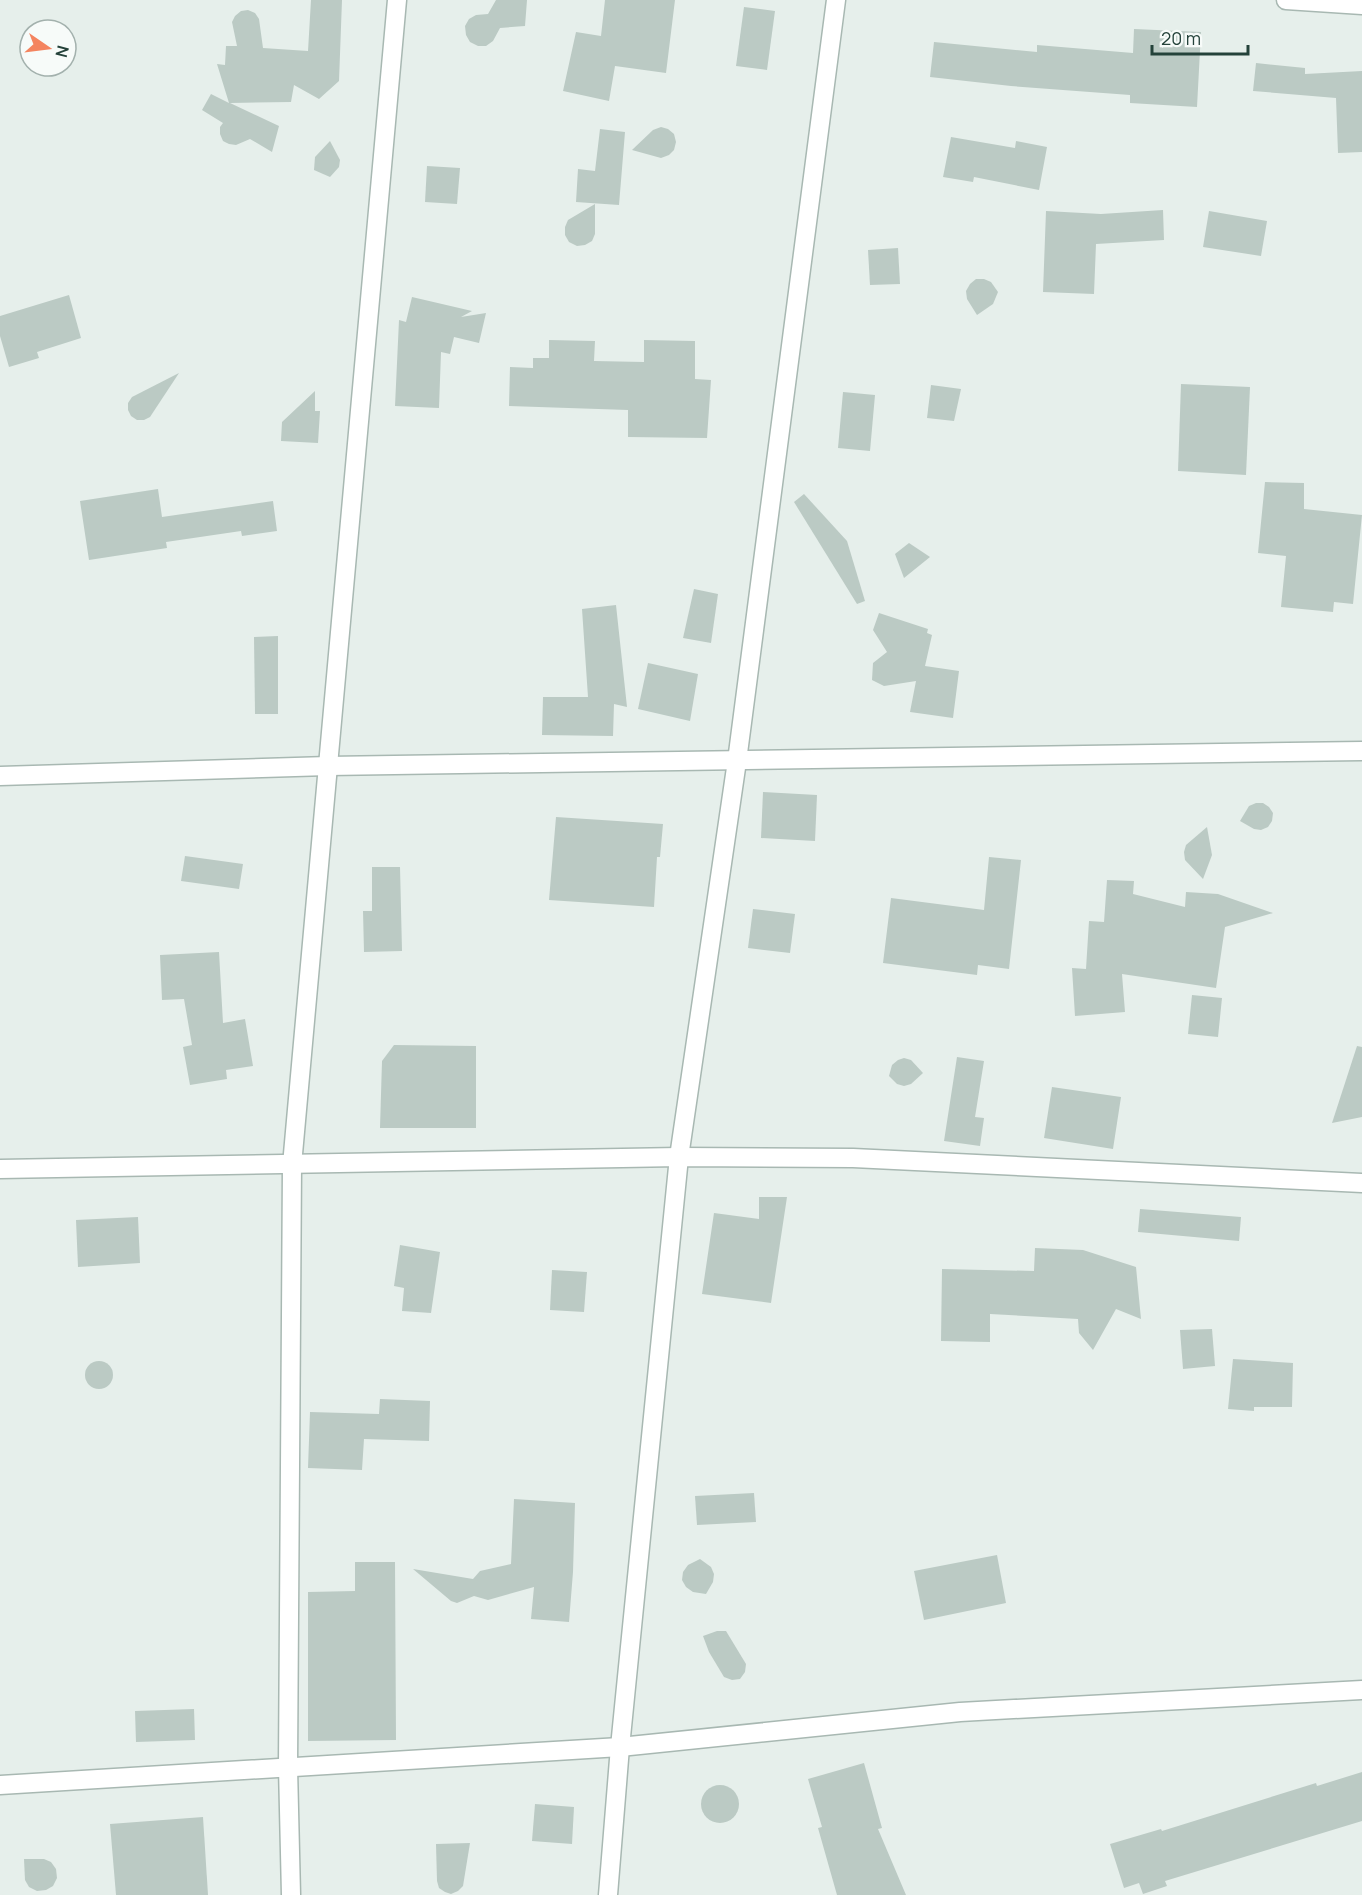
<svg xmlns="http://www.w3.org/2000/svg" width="1362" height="1895" font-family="Manrope,sans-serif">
<rect width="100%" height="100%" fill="#e6efeb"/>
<g fill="#bbcac4">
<polygon points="311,0 342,0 339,81 319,99 294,85 291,102 230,103 279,126 272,152 250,139 236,145 229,144 223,141 220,134 220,127 223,123 202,110 211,94 229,103 217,64 225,65 226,46 237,46 232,22 235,16 241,11 248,10 255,13 259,19 263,48 308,51"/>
<polygon points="496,0 527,0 525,26 500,28 493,41 486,46 478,46 470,42 466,35 465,26 469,19 476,15 488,14"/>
<polygon points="605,0 675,0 666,73 615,66 609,101 563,91 576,32 601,36"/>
<polygon points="744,7 775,11 767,70 736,66"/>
<polygon points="1134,29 1201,32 1197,107 1130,103 1130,95 1011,86 930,77 934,42 1037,52 1037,45 1133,53"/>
<polygon points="1256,63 1305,68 1305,74 1362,71 1362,152 1338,153 1336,98 1253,91"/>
<polygon points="661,127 668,129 674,134 676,142 674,150 669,155 661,158 632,150 653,130"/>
<polygon points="600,129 625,132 619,205 576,202 578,169 595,171"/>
<polygon points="951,137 1015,148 1016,141 1047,147 1039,190 974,177 973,182 943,177"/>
<polygon points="330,141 340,160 339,167 330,177 314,170 315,157"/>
<polygon points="427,166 460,168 457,204 425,202"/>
<polygon points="595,204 595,234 592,241 585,245 577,246 569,242 565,235 565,227 568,220"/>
<polygon points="1163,210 1164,240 1096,244 1094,294 1043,292 1046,211 1101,214"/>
<polygon points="1209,211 1267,221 1261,256 1203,247"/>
<polygon points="898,248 900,284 870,285 868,250"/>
<polygon points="976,279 984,279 991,282 998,292 993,304 977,315 967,299 966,291 970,284"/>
<polygon points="69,295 81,338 37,352 39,358 9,367 0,336 0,316"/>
<polygon points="412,297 472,311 461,317 486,313 479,343 454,337 450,354 441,352 439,408 395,406 399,320 406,322"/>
<polygon points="549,340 595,341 594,361 644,362 644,340 695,341 695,379 711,380 707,438 628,437 628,410 509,406 510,367 533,368 533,358 549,358"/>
<polygon points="179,373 150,417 144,420 137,420 131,416 128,410 128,403 132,397"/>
<polygon points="1181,384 1250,387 1246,475 1178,471"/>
<polygon points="931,385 961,389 954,421 927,418"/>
<polygon points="315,391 315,411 320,411 318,443 281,441 282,422"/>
<polygon points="843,392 875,395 870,451 838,448"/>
<polygon points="1265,482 1304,483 1304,509 1362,515 1353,604 1334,602 1333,612 1281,607 1286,556 1258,553"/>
<polygon points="158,489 162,517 273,501 277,531 242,536 241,531 166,542 167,548 89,560 80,501"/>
<polygon points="804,494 847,541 865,601 857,604 794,502"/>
<polygon points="909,543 930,557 904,578 895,554"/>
<polygon points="694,589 718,594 711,643 683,638"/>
<polygon points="616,605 627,707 614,704 613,736 542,735 543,697 588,697 582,609"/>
<polygon points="879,613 928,629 927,633 932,635 925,666 959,671 953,718 910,712 916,681 884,686 872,680 873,663 887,652 873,630"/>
<polygon points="278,636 278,714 255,714 254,637"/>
<polygon points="648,663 698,674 690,721 638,709"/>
<polygon points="763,792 817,795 815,841 761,838"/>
<polygon points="1256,803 1263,803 1269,807 1273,813 1272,821 1268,827 1261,830 1254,829 1240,821 1249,806"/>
<polygon points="556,817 663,824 660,857 657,857 654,907 549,900"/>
<polygon points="1207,827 1212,855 1203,879 1185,860 1184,852 1186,845"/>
<polygon points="185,856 243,864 239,889 181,881"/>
<polygon points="989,857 1021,860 1009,969 978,965 977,975 883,963 891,898 984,910"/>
<polygon points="372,867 400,867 402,951 364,952 363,911 372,911"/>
<polygon points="1107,880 1134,881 1133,894 1185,907 1186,892 1218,894 1273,913 1225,927 1216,988 1122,974 1125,1012 1075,1016 1072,968 1086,969 1089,921 1104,922"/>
<polygon points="753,909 795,914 790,953 748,948"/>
<polygon points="219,952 223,1023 245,1019 253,1066 226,1070 227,1079 190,1085 183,1047 192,1045 184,999 162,1000 160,955"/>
<polygon points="1192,995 1222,998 1218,1037 1188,1034"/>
<polygon points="394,1045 476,1046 476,1128 380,1128 382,1061"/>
<polygon points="1357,1046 1362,1047 1362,1117 1332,1123"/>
<polygon points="957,1057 984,1061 975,1117 984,1118 980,1146 944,1141"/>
<polygon points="904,1058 911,1060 923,1073 911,1084 904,1086 897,1084 889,1076 892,1065 898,1060"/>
<polygon points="1052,1087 1121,1097 1113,1149 1044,1138"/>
<polygon points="759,1197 787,1197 771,1303 702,1294 714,1213 759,1219"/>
<polygon points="1140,1209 1241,1217 1239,1241 1138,1232"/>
<polygon points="138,1217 140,1263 78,1267 76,1220"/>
<polygon points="400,1245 440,1252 431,1313 402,1311 404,1288 394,1286"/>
<polygon points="1035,1248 1083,1250 1136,1267 1141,1319 1116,1309 1093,1350 1079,1333 1078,1319 990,1314 990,1342 941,1341 942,1269 1034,1271"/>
<polygon points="552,1270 587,1272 584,1312 550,1310"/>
<polygon points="1212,1329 1215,1366 1183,1369 1180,1330"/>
<polygon points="1233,1359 1293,1363 1292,1407 1254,1407 1254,1411 1228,1409"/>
<circle cx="99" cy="1375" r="14"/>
<polygon points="380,1399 430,1401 429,1441 364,1439 362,1470 308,1468 310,1412 379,1414"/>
<polygon points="754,1493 756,1522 697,1525 695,1496"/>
<polygon points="514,1499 575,1503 573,1572 569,1622 531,1619 534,1587 488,1600 474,1596 457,1603 451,1601 413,1569 473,1579 480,1571 511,1564"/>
<polygon points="997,1555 1006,1603 924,1620 914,1571"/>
<polygon points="700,1559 711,1567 714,1574 713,1582 706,1594 693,1592 686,1587 682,1580 683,1572 688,1565"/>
<polygon points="355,1562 395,1562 396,1740 308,1741 308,1592 355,1591"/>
<polygon points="717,1631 726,1631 746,1664 745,1672 740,1679 732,1680 724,1677 709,1652 703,1636"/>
<polygon points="194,1709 195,1740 136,1742 135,1711"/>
<polygon points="864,1763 882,1828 878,1829 906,1895 837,1895 818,1828 822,1827 808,1779"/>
<polygon points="1362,1772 1362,1821 1165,1881 1167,1886 1143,1894 1139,1883 1124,1888 1110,1844 1161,1829 1162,1831 1316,1783 1317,1786"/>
<circle cx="720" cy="1804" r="19"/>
<polygon points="535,1804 574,1807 572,1844 532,1841"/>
<polygon points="203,1817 208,1895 116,1895 110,1824"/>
<polygon points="470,1843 463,1886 458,1891 451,1894 445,1892 439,1888 437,1881 436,1844"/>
<polygon points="24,1859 44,1859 51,1862 56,1869 57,1878 53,1886 46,1890 37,1891 29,1887 25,1880"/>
</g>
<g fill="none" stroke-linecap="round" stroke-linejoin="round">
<g stroke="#a8b8b2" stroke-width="21">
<g id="minor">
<polyline points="1286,0 1362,5"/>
<polyline points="0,776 328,766 1362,751"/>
<polyline points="0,1169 679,1157 853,1158 1362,1183"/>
<polyline points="0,1785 620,1747 960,1712 1362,1690"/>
<polyline points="291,1895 288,1767 292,1165 397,0"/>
<polyline points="608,1895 620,1747 679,1157 737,761 836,0"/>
</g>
</g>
<use href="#minor" stroke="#fff" stroke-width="18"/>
</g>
<g transform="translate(48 48) rotate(104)"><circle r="28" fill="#f7fbf9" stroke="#a3b1ad" stroke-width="1.5"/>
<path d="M0-4.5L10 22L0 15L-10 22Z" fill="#f4845f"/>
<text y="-9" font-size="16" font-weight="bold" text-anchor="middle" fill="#24423a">N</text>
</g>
<path d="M1152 45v9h96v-9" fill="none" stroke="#24423a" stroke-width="3"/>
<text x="1161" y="45" font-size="18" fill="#24423a" stroke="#f7fbf9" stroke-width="4.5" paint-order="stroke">20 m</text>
</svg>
